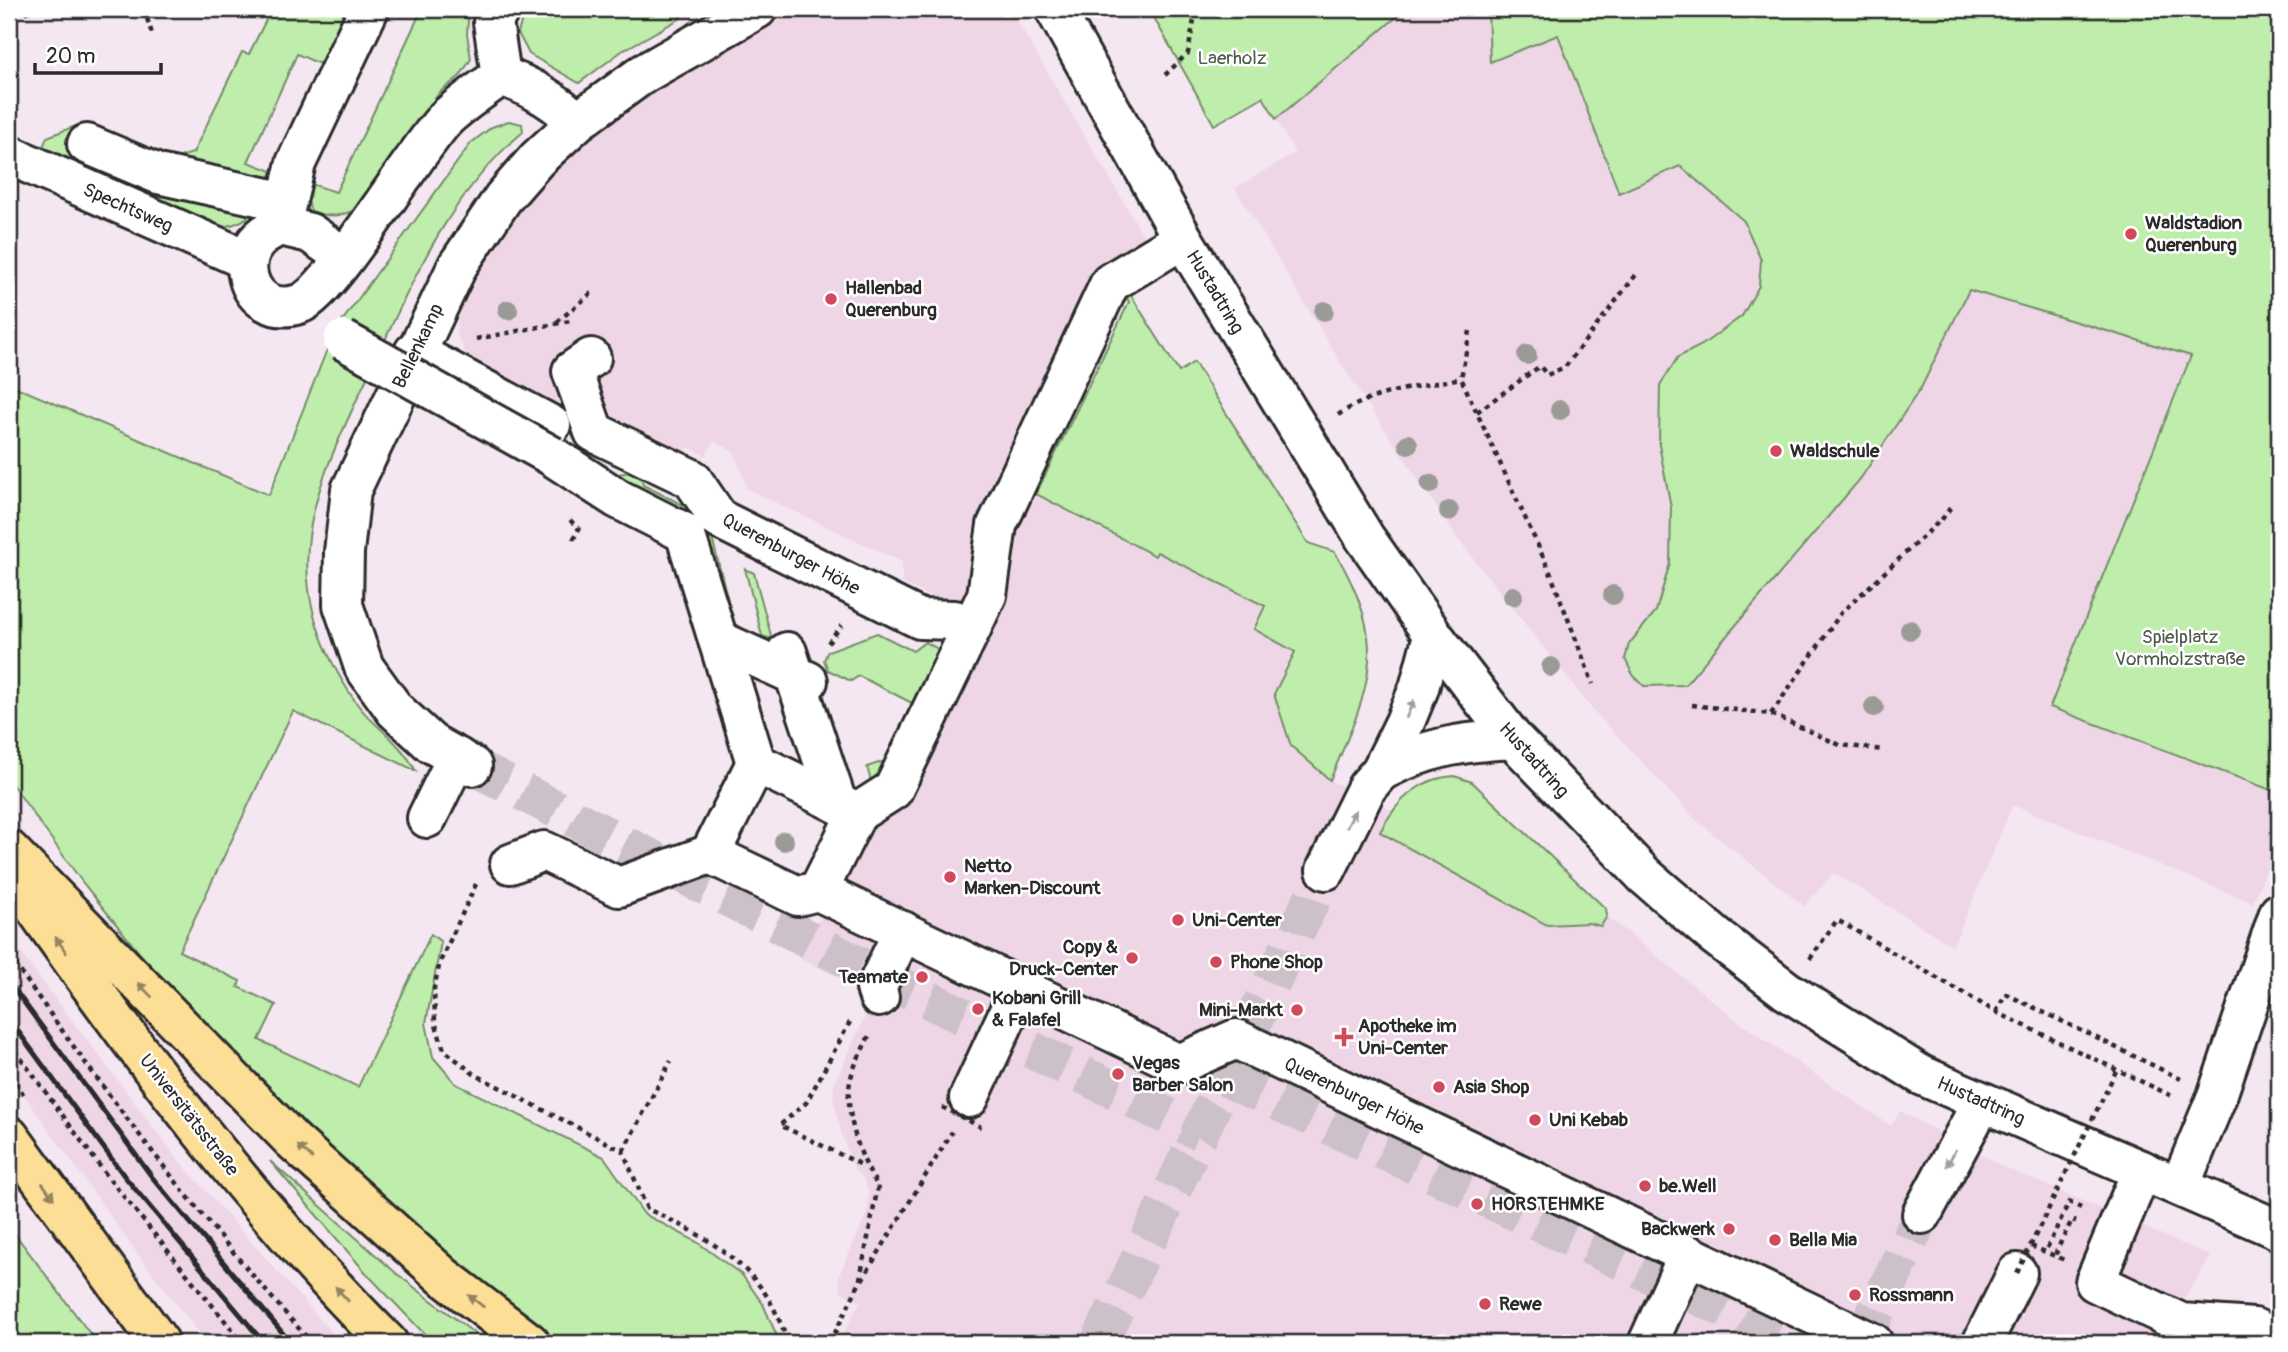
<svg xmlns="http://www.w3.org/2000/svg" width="2288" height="1352" font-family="Pangolin,sans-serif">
<rect width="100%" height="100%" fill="#f5e7f1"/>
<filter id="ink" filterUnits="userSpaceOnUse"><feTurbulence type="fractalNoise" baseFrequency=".0143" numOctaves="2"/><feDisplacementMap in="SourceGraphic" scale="14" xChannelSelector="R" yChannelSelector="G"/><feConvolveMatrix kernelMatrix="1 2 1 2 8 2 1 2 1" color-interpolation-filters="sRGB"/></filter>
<g filter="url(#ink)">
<g fill="#eed6e7">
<polygon points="798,9 1010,9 1146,240 1104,265 973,530 975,575 960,611 902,583 902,562 747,489 734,452 714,441 706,456 690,448 680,452 614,419 605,398 591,391 567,391 557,410 470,366 456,332 462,295 500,237 543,183 592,136 636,103"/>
<polygon points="1406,9 1698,9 1969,290 2191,356 2051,707 2279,793 2279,838 2253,903 2013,805 1953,946 1834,873 1804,906 1697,821 1592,709 1457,538 1342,365 1235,188 1295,153 1276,119"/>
<polygon points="1035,496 1154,557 1158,553 1264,605 1253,629 1295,652 1274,694 1291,746 1330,780 1391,810 1380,832 1547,925 1589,923 1601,926 1607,916 1740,1023 1891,1126 1900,1111 2004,1167 2211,1256 2157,1343 838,1343 860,1302 840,1291 839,1275 867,1213 869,1194 863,1178 854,1169 842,1136 833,1099 834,1084 875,995 799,958"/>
<polygon points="9,937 175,1156 341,1343 207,1343 144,1263 9,1074"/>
</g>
<g fill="#bfedab" stroke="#758c6b" stroke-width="2">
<path d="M281 9H349L322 65 297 54 248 162 272 171C258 202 257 224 218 227L41 152 47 137 78 125 164 162 193 153 242 52 249 54 270 12 277 16Z"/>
<path d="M422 9H469L467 34 471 59 460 76 439 93 359 208C341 217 330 218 311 211L307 198 311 184 336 192Z"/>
<polygon points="525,9 676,9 681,18 622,51 579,83 529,54 518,33"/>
<polygon points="1149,9 1406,9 1276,119 1263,97 1214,125"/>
<polygon points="1488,9 2279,9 2279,793 2050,707 2191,356 1969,290 1922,386 1861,478 1685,685 1644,686 1633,675 1625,659 1629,644 1656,611 1670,563 1671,507 1659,445 1660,385 1678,357 1702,345 1742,316 1759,286 1761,260 1744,221 1680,166 1619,193 1558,35 1490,62"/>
<path d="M509 121 522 124 523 132C455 189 416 271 380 351L338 327 471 143 492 127Z"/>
<path d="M1127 289 1179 372 1194 362 1308 543 1335 552C1391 647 1370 687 1330 780L1291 746 1274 694 1295 652 1254 629 1265 606 1157 552 1155 556 1036 494 1129 302 1124 292Z"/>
<path d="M330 342 372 367C316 488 270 569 351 695 370 726 397 736 416 771L293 711 179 951 240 981 238 987 276 1005 259 1040 358 1087 431 934 441 942 426 1023 433 1057 456 1084 604 1157 644 1214 697 1242 742 1275 763 1304 780 1343H556L453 1266 228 1055 149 965 83 883 9 780V384L269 495Z"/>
<polygon points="630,472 642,479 643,485 701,514 710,530 731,612 716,608 689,526 616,480 619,474"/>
<polygon points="745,569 754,573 772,639 762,636"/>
<polygon points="877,633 913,651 925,642 940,650 883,781 872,785 867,767 885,761 912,703 859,676 851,681 828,670 824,660 828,651"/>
<path d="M1454 776 1472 782 1606 909 1607 916 1601 926 1589 923 1547 925 1380 832C1395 803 1418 778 1454 776Z"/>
<polygon points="270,1161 397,1274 487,1343 433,1343 367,1274"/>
<polygon points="9,1226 97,1343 9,1343"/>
</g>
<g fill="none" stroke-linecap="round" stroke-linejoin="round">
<g stroke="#cdc1c9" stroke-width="38" stroke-dasharray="38 19" stroke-linecap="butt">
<polyline points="472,766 870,971 1200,1132"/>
<polyline points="1226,1078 1799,1343"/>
<polyline points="1099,1343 1326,870"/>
<polyline points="1861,1343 1922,1214"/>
</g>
<g stroke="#2b2b2b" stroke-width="44">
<g id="minor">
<polyline points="1055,9 1183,239 1365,538 1433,635 1513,739 1645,876 1715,936 1787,991 1921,1075 2279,1230"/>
<path d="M501 76C530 86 555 100 577 122"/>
<polyline points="87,144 158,174 286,202"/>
<polyline points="9,155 247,260"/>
<polyline points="281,226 296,163 369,9"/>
<polyline points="1183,239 1110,283 997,525 987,595 971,629 893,790 857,813 818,891 1179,1064 1236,1039 1873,1343"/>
<path d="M344 257 310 233 281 226C223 245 247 321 299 304 331 294 414 151 446 118 463 102 483 89 501 76L493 22 500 9"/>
<polyline points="414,352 551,425"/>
<polyline points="591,358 572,371 594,432 692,479 719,519 920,619 955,620 971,629"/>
<polyline points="552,456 618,499 685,533 756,763 857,813"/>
<polyline points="718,640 808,681"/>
<polyline points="787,652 837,803"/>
<polyline points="472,766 431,743 395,710 364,667 343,605 344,552 351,490 458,265 503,198 537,159 577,122 643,74 757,9"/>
<path d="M1381 771C1428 747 1461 742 1513 739"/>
<polyline points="427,818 457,757"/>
<polyline points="710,854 798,896 818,891"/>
<polyline points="510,864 544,851 619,887 710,854 756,763"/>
<polyline points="1326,870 1367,787 1381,771 1405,722 1419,688 1433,635"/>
<polyline points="879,997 876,988 903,931"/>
<polyline points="969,1098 1020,988"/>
<polyline points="2142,1170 2095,1282 2181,1323 2254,1328 2279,1340"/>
<polyline points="2180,1186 2217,1096 2279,913"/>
<polyline points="1922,1214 1982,1102"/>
<polyline points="1648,1343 1688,1255"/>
<polyline points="1982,1343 2017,1273"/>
</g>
</g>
<g stroke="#2b2b2b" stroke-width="44">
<g id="highway">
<polyline points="9,850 292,1140 444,1277 530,1343"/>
<path d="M23 891C134 1049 251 1206 388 1343"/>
<polyline points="9,1136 160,1343"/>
</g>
</g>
<g stroke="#2b2b2b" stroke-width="4.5" stroke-dasharray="5 5" stroke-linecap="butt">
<polyline points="26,9 29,17"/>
<polyline points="144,9 153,37"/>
<polyline points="1165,75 1188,53 1196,9"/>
<polyline points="557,322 595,290"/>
<polyline points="1470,331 1461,378 1550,572 1593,684"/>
<polyline points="476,339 570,321"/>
<polyline points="1477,412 1540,366 1547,375 1565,367 1638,272"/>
<path d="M1338 415C1373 391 1420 387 1461 378"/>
<polyline points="570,520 579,529 573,540"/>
<polyline points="828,643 842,625"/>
<polyline points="1692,705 1771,714 1840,745 1884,750"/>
<polyline points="1771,714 1841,613 1943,518 1953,504"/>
<path d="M476 884 440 962 434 988 435 1022 444 1050 474 1074 623 1151 647 1209C693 1229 746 1258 771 1303 778 1316 783 1330 789 1343"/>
<path d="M9 955C102 1090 202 1221 312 1343"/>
<polyline points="1810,959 1837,920 1996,1012 2174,1097"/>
<polyline points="1996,1012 2006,994 2181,1079"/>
<polyline points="850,1022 806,1103 780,1125 864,1166"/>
<polyline points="9,1042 107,1176 243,1343"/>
<polyline points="9,1074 26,1098"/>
<polyline points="623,1151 671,1061"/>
<polyline points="2047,1248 2069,1202 2081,1208"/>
<polyline points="2058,1254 2056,1252 2072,1220 2076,1222"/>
<polyline points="862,1280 952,1132"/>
<path d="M830 1343 859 1284 878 1186C861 1162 844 1112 850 1082 853 1066 862 1051 869 1036"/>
</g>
<use href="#minor" stroke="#fff" stroke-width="38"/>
<use href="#highway" stroke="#fcde96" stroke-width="38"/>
<g stroke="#2b2b2b" stroke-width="5">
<polyline points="9,982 152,1177 291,1343"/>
<polyline points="9,1019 125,1177 264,1343"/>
</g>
<g stroke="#2b2b2b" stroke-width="44" stroke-linecap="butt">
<polyline id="minor-bridge" points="343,340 552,456"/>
</g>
<g stroke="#2b2b2b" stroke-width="4.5" stroke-dasharray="5 5" stroke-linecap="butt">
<polyline points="942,1107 981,1127"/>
<polyline points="2031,1246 2067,1261"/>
<polyline points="2017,1273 2117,1069"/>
</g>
<use href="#minor-bridge" stroke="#fff" stroke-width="38"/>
</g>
<g fill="#9a9b96">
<circle cx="508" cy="310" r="10"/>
<circle cx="1324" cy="311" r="10"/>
<circle cx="1527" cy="355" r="10"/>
<circle cx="1560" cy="410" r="10"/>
<circle cx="1408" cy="444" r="10"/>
<circle cx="1430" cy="484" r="10"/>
<circle cx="1449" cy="511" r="10"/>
<circle cx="1613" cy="595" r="10"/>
<circle cx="1513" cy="596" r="10"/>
<circle cx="1910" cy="630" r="10"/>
<circle cx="1551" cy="667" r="10"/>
<circle cx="1874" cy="707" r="10"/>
<circle cx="784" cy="841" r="10"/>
</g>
<defs><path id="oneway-solid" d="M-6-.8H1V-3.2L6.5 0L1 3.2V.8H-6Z" transform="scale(1.75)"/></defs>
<g fill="#a0a0a0">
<use href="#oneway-solid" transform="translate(1410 709) rotate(-67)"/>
<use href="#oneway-solid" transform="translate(1351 819) rotate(-63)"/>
<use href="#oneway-solid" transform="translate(1951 1158) rotate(118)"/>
</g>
<g fill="#948460">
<use href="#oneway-solid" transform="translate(61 945) rotate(-125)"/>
<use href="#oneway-solid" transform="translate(145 990) rotate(-134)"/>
<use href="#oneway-solid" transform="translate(305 1152) rotate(-138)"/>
<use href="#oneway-solid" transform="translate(48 1191) rotate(54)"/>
<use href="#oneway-solid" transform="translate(342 1294) rotate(-132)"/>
<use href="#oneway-solid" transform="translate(476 1301) rotate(-142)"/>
</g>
</g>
<g fill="#d1495b" stroke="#fff" stroke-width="2.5">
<circle cx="2131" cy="234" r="7"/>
<circle cx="831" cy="299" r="7"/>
<circle cx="1776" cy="451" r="7"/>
<circle cx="950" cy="877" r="7"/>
<circle cx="1178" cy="920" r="7"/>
<circle cx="1132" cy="958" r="7"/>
<circle cx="1216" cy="962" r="7"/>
<circle cx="922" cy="977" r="7"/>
<circle cx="978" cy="1009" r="7"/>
<circle cx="1297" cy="1010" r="7"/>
<path d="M1340.5 1026.5h7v7h7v7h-7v7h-7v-7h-7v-7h7z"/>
<circle cx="1118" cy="1074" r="7"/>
<circle cx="1439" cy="1087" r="7"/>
<circle cx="1535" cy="1120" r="7"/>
<circle cx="1645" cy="1186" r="7"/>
<circle cx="1477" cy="1204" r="7"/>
<circle cx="1729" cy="1229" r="7"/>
<circle cx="1775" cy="1240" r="7"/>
<circle cx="1855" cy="1295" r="7"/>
<circle cx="1485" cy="1304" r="7"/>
</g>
<g text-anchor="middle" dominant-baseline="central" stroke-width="5" stroke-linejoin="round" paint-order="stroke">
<g font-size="19" fill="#505c4b" stroke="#fff">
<text x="1232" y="58">Laerholz</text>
<text x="2180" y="637">Spielplatz<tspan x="2180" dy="22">Vormholzstraße</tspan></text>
</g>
<g font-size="19" fill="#2b2b2b" stroke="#fff">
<text transform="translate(128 208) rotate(24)">Spechtsweg</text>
<text transform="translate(1215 292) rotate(59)">Hustadtring</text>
<text transform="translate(418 346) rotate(-64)">Bellenkamp</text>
<text transform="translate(791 554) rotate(28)">Querenburger Höhe</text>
<text transform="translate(1534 760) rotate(48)">Hustadtring</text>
<text transform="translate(1354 1096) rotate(26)">Querenburger Höhe</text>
<text transform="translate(1981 1101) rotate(24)">Hustadtring</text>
<text transform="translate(189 1115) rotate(52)">Universitätsstraße</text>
</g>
<g font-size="19" font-weight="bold" fill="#2b2b2b" stroke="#fff" text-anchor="start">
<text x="2145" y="223">Waldstadion<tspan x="2145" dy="22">Querenburg</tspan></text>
<text x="845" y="288">Hallenbad<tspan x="845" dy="22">Querenburg</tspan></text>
<text x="1790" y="451">Waldschule</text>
<text x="964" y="866">Netto<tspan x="964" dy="22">Marken-Discount</tspan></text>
<text x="1192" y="920">Uni-Center</text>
<text x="1118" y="947" text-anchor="end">Copy &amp;<tspan x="1118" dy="22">Druck-Center</tspan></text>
<text x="1230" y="962">Phone Shop</text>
<text x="908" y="977" text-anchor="end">Teamate</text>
<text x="992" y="998">Kobani Grill<tspan x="992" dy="22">&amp; Falafel</tspan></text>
<text x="1283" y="1010" text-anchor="end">Mini-Markt</text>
<text x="1358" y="1026">Apotheke im<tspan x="1358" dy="22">Uni-Center</tspan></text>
<text x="1132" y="1063">Vegas<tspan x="1132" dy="22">Barber Salon</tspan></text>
<text x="1453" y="1087">Asia Shop</text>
<text x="1549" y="1120">Uni Kebab</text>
<text x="1659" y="1186">be.Well</text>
<text x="1491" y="1204">HORSTEHMKE</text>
<text x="1715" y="1229" text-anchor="end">Backwerk</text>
<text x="1789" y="1240">Bella Mia</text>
<text x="1869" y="1295">Rossmann</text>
<text x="1499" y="1304">Rewe</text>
</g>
</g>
<rect width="2288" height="1352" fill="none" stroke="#fff" stroke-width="35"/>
<rect x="18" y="18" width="2253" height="1317" fill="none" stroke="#2b2b2b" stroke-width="2.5" filter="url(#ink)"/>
<path d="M35 63v10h126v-10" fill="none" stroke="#2b2b2b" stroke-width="3.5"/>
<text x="46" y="63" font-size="21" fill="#2b2b2b" stroke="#ffffff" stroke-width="5" paint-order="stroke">20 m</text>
</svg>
